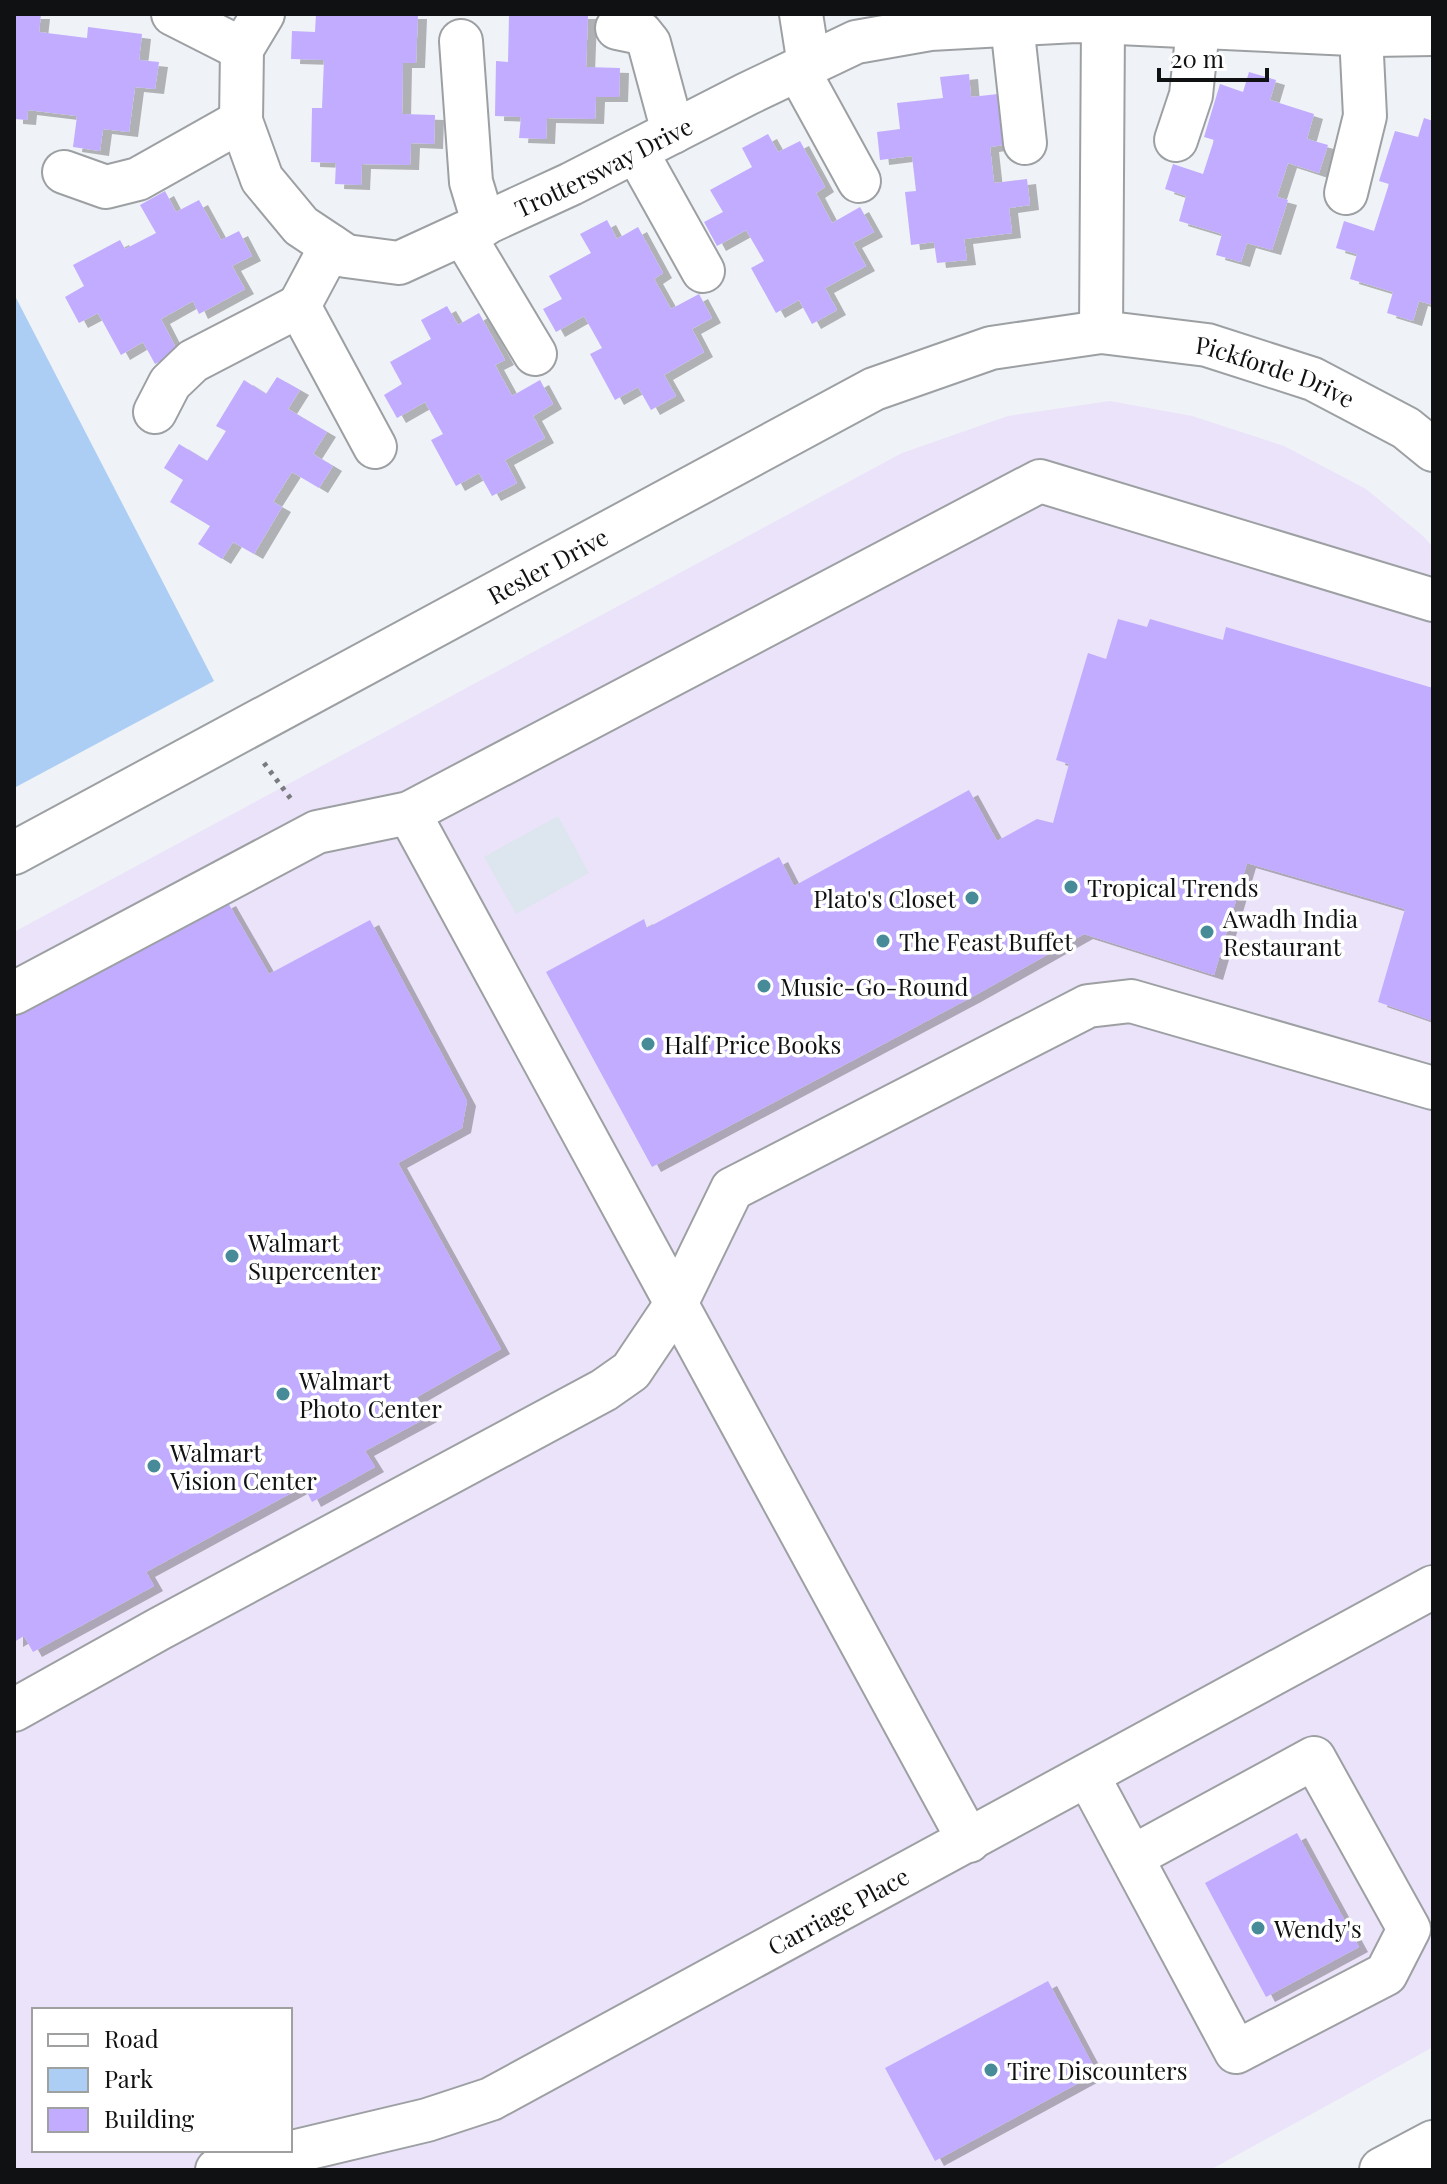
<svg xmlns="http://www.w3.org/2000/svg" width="1447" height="2184" font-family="'Playfair Display',serif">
<defs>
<filter id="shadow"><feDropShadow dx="9" dy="5" stdDeviation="0" flood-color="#0004"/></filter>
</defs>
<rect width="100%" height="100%" fill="#eff2f6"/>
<path fill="#ebe3f9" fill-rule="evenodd" d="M1110 401 1192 416 1284 446 1366 489 1423 536 1433 547V2047L1210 2170H14V932L902 453 1008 416ZM34 2010H290V2150H34Z"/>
<polygon fill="#dde5ef" points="558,816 589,873 516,914 484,857"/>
<polygon fill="#adcef4" points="14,294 214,681 14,788"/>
<g fill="#c1acff" filter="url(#shadow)">
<polygon points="14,14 41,14 39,32 87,38 88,27 142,34 139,60 159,62 155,89 135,87 129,132 103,129 100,151 73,147 77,116 28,110 27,120 14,119"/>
<polygon points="316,14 418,14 416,63 403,63 402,114 435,115 434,144 411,143 410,165 362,164 361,185 335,184 336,163 311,162 312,108 322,108 324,60 291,59 292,31 315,32"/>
<polygon points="509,14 588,14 586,67 620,68 619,97 596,97 595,119 547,118 546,139 519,138 521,117 495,116 496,61 508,62"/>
<polygon points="1249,72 1276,80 1270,100 1314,114 1307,139 1328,145 1319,173 1288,163 1277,197 1288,200 1272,250 1247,243 1241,262 1216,255 1222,234 1179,221 1186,196 1165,189 1173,164 1203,174 1214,140 1204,137 1220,84 1243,92"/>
<polygon points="969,74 971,97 998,94 1003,145 990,147 994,183 1027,179 1030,205 1009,208 1012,233 964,239 967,260 937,263 934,242 911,245 905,192 916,191 912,156 880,160 877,132 900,129 897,103 943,98 940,77"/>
<polygon points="1424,118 1433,121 1433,305 1419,301 1413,321 1387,313 1393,292 1350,279 1357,254 1336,248 1344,221 1374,231 1389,184 1379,181 1395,131 1418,137"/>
<polygon points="768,134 778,152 800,141 825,187 816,193 832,223 860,207 874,232 853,243 866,266 825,288 837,310 812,324 799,300 776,313 751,268 764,261 746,230 717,246 704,222 723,212 710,190 752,167 742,148"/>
<polygon points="165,191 176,212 199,200 221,240 239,231 252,256 232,266 245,289 199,314 193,301 161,319 178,352 155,364 143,342 121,355 98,313 79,323 65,297 84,286 73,265 120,240 125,249 156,233 140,205"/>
<polygon points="607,220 617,239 638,227 663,273 654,279 671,309 699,294 712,318 692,329 704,352 664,375 676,396 651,410 638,387 615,400 590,354 602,348 584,316 556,332 543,309 562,299 549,276 591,253 580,234"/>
<polygon points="447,306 458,325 479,313 505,360 495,365 512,396 540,380 553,404 533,416 545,438 505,460 517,483 492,496 479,473 456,486 431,440 443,434 425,402 397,418 384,395 402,384 390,362 431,339 421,320"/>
<polygon points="277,377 300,390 288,409 327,432 313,454 333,466 319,488 292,472 273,502 282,507 254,554 233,542 222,559 198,544 210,526 170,502 183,480 164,468 179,444 207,461 226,431 216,426 244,380 266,394"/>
<polygon points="1118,619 1147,627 1150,619 1223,640 1226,627 1433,688 1433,1021 1378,1002 1405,909 1247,863 1214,975 1084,934 972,997 652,1167 546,972 644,919 647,928 779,857 794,886 969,790 997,841 1037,819 1053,823 1069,764 1056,760 1088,653 1106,659"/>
<polygon points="227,901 269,974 370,920 467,1101 462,1128 398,1163 501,1349 417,1397 428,1417 365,1451 375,1467 312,1502 304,1486 146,1572 154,1586 33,1652 24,1636 14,1642 14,1016"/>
<polygon points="1297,1833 1359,1947 1266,1997 1205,1883"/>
<polygon points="1048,1981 1097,2073 935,2161 885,2068"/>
</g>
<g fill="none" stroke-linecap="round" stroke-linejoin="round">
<g stroke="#9da0a3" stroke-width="46">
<g id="minor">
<polyline points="173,14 242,49"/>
<polyline points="801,14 809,65"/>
<polyline points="1012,24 1025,143"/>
<polyline points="617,28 641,33 649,43 673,132"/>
<polyline points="461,41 471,182 484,225"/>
<path id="s1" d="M242 49 241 121 262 179 301 226 346 256 399 263 571 184 747 94 856 42 930 29 1076 21 1373 35 1433 34"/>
<polyline points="242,49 263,14"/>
<polyline points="798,70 859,181"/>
<polyline points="1176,140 1191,95 1198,28"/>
<polyline points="636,151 703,271"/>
<polyline points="64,172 106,187 138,179 241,121"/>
<polyline points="1346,193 1365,116 1361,35"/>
<polyline points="463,234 535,354"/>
<polyline points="331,246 299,306 375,447"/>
<polyline points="1101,332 1103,24"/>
<polyline points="155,412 170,383 193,361 299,306"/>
<polyline points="409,813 969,1841"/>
<path id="s2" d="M14 853 874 389 991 348 1101 332 1207 345 1313 379 1406 428 1433 450"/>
<polyline points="14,993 317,832 409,813 1040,481 1433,600"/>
<polyline points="14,1710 159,1629 604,1390 631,1371 676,1304 732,1189 1088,1006 1131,1001 1433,1088"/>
<polyline points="1088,1776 1236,2052 1386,1974 1409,1929 1314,1758 1132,1857"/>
<path id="s3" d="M217 2170 427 2120 491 2099 1433 1587"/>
</g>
</g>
<g stroke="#9da0a3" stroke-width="48">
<polyline id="major" points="1382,2170 1433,2143"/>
</g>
<polyline stroke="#797b7e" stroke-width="5" stroke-dasharray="4 6" stroke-linecap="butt" points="264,763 294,803"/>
<use href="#minor" stroke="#fff" stroke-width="42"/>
<use href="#major" stroke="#fff" stroke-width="44"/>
</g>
<g fill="#478b98" stroke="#fff" stroke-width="3">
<circle cx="1071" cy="887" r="8"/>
<circle cx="972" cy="898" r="8"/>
<circle cx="1207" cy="932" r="8"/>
<circle cx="883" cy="941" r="8"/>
<circle cx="764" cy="986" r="8"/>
<circle cx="648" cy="1044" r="8"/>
<circle cx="232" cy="1256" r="8"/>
<circle cx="283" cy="1394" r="8"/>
<circle cx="154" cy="1466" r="8"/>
<circle cx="1258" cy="1928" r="8"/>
<circle cx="991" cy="2070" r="8"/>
</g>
<g text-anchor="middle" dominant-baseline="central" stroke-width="7" stroke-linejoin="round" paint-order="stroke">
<g font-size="24" fill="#101112" stroke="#fff">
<text stroke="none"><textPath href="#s1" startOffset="528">Trottersway Drive</textPath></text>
<text stroke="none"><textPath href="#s2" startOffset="1392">Pickforde Drive</textPath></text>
<text stroke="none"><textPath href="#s2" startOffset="606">Resler Drive</textPath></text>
<text stroke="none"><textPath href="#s3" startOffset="678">Carriage Place</textPath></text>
</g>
<g font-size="24" fill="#101112" stroke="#fff" text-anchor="start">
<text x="1087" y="887">Tropical Trends</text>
<text x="956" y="898" text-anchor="end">Plato's Closet</text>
<text x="1223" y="918">Awadh India<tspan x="1223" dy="28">Restaurant</tspan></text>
<text x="899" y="941">The Feast Buffet</text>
<text x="780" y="986">Music-Go-Round</text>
<text x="664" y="1044">Half Price Books</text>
<text x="248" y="1242">Walmart<tspan x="248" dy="28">Supercenter</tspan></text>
<text x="299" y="1380">Walmart<tspan x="299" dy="28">Photo Center</tspan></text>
<text x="170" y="1452">Walmart<tspan x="170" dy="28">Vision Center</tspan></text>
<text x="1274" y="1928">Wendy's</text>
<text x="1007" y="2070">Tire Discounters</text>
</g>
</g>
<rect width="1447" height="2184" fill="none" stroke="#101112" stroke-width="32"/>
<rect x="32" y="2008" width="260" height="144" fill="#ffffff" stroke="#9fa0a0" stroke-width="2"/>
<rect x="48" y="2034" width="40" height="12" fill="#ffffff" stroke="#9fa0a0" stroke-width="2"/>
<text x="104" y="2048" font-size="24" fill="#101112">Road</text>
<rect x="48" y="2068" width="40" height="24" fill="#adcef4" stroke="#9fa0a0" stroke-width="2"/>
<text x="104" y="2088" font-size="24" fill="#101112">Park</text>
<rect x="48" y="2108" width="40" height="24" fill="#c1acff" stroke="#9fa0a0" stroke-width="2"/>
<text x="104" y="2128" font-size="24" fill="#101112">Building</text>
<path d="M1159 68v12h108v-12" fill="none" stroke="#101112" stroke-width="4"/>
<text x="1171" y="68" font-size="24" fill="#101112" stroke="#ffffff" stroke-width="6" paint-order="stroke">20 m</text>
</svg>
